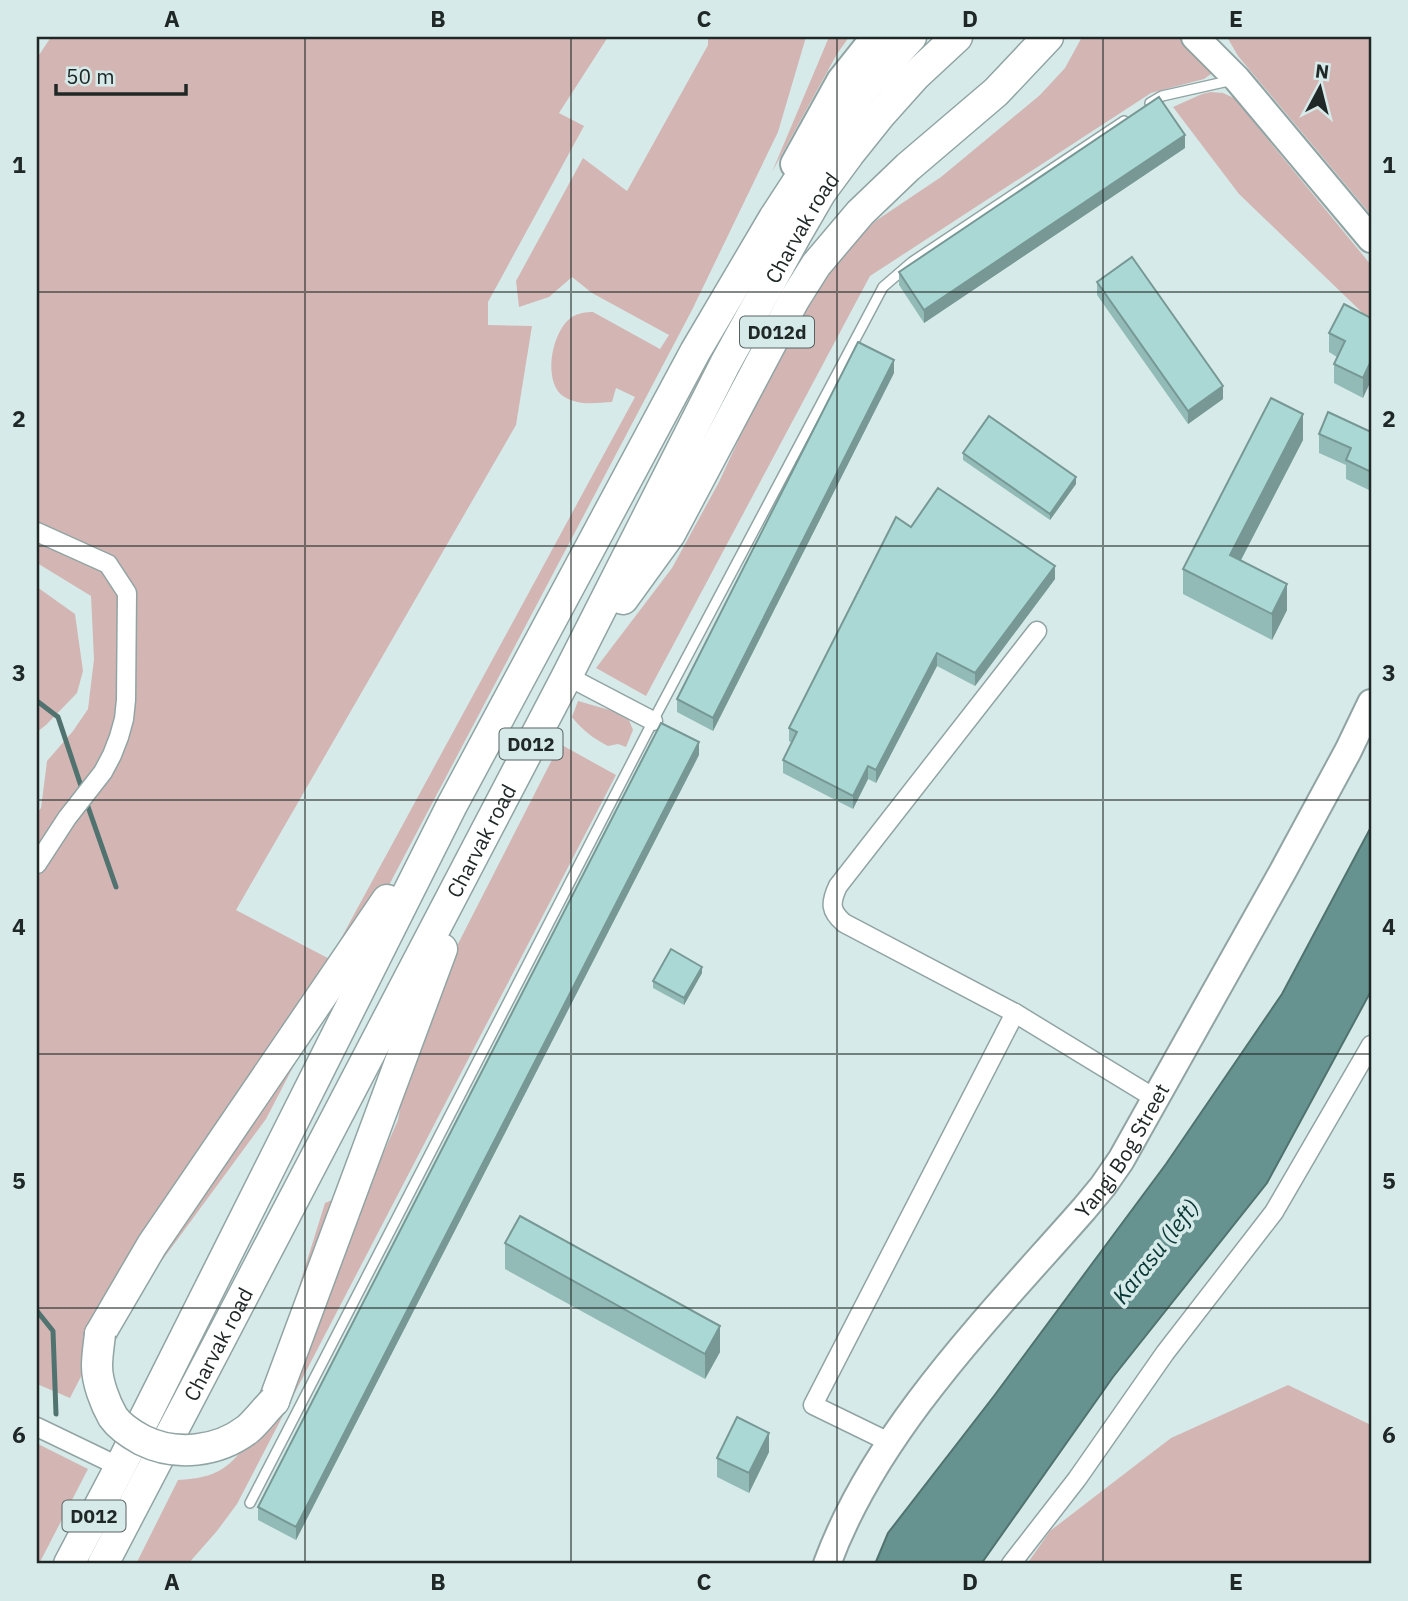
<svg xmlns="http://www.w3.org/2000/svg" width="1408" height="1601" font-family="'IBM Plex Sans',sans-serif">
<rect width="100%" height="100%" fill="#d6ebe9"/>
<g fill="#d3b6b4">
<polygon points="51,37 608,37 559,113 584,126 488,302 488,325 532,326 516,425 236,910 345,967 266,1119 91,1357 70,1398 37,1384 37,813 41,808 47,761 73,731 88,709 94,659 91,596 37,563 37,58"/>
<path d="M708 37H806L778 132 692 310 348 963 332 955 635 397 616 388 612 402C596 403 577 406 563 396 542 381 552 330 572 317 578 313 586 312 593 312L660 349 669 335 592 293 572 277 549 297 519 307 516 281 583 158 627 191 708 45Z"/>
<polygon points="829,37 849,37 837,54 772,172"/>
<polygon points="1082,37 1183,37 1211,71 1211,74 1204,79 1151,93 870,276 646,696 596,668 672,568 719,482 769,374 798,322 844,252 859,236 877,220 941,177 1040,95 1065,68"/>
<polygon points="1227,37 1371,37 1371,215 1238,56"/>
<polygon points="1211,92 1223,93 1234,98 1371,265 1371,321 1239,194 1173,107 1202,94"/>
<polygon points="37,587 75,614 83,671 77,693 46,725 37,732"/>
<path d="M578 701 627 715 633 730 626 747 618 744 608 746C594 739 582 730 572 717Z"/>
<path d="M560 744 616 775 237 1504 217 1531 188 1564H136L178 1480C217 1478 230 1468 252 1437L325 1203 343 1195 370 1177 379 1163 398 1120 415 1028Z"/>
<polygon points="1288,1385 1371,1425 1371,1564 1027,1564 1050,1531 1171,1438"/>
<polygon points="38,1444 88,1469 39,1564 37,1564"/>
</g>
<polygon fill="#66938f" stroke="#517370" stroke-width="2" points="1371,827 1371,991 1267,1183 1113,1377 981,1564 875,1564 888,1533 994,1396 1166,1164 1282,994"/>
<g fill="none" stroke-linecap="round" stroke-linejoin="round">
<g stroke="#517370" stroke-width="5">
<polyline points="37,701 58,717 83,792"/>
<polyline points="86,801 116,887"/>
<polyline points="37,1311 53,1331 56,1414"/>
</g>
<g stroke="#91a4a3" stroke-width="12">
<g id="service">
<polyline points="1150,103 1162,96 1233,80"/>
<polyline points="250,1503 653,721 883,287 912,262 1124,121"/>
</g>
</g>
<g stroke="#91a4a3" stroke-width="21">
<g id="minor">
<polyline points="37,532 108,564 127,593 126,700 124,719 119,737 112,755 103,772 67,818 37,864"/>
<path d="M1037 631 838 886C830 903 830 911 844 923L1015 1013 1156 1099"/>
<polyline points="567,676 653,721"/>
<polyline points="37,1427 120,1467"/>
<polyline points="891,1443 813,1405 1015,1013"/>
<polyline points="1011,1564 1077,1479 1165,1353 1274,1212 1371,1045"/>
</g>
</g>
<g stroke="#91a4a3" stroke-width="30">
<g id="secondary">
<polyline points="1195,37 1237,79 1371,239"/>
<path id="s1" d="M827 1564C876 1430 991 1315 1084 1209L1103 1186 1121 1160 1283 871 1348 751 1371 703"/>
</g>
</g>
<g stroke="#91a4a3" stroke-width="32">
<polyline id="primary" points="795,164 841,81 876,37"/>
</g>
<g stroke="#91a4a3" stroke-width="33">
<g id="trunk">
<polyline points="623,599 670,534 775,336 794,300 816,265 860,213 908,167 996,92 1048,37"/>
<polyline points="100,1334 152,1245 387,900"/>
<polyline points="274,1401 442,949"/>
<polyline points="69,1564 120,1467 451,807 695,352 774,218 830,132 860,93 911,37"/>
<path id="s2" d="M103 1564 567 676 725 364 796 235 821 192 849 154 881 114 915 76 957 37"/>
</g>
</g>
<use href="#service" stroke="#fff" stroke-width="9"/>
<use href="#minor" stroke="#fff" stroke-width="18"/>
<use href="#secondary" stroke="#fff" stroke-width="26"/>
<use href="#primary" stroke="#fff" stroke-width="28"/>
<use href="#trunk" stroke="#fff" stroke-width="30"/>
<g stroke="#91a4a3" stroke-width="33" stroke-linecap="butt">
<path id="trunk-bridge" d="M100 1334C99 1344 97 1355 97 1366 97 1382 105 1403 113 1417 120 1427 131 1434 142 1440 176 1457 218 1452 248 1429 257 1421 265 1410 274 1401"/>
</g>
<use href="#trunk-bridge" stroke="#fff" stroke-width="30"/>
</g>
<g fill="#92bbb7">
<polygon points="1185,148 924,323 899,285 899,272"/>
<polygon points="1097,282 1223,399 1188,424 1097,295"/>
<polygon points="1371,318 1363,398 1334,383 1334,364 1337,357 1329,352 1329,333"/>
<polygon points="894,373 713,731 677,712 677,699"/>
<polygon points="1371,432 1371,491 1346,479 1346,465 1319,453 1319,434"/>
<polygon points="1303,440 1241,560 1287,610 1272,640 1183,594 1183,569"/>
<polygon points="963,453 1076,484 1050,520 963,460"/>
<polygon points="911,527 1055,579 975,686 937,666 876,783 868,779 853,809 783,773 783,760 792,743 789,741 789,728"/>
<polygon points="699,755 296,1540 258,1520 258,1507"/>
<polygon points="702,973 684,1005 653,988 653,981"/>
<polygon points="505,1243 720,1352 705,1379 505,1269"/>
<polygon points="769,1452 749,1493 717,1477 717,1458"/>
</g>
<g fill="#779895">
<polygon points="1185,135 1185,148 924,323 924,310"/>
<polygon points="894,360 894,373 713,731 713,718"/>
<polygon points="1371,361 1371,381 1363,398 1363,378"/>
<polygon points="1223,386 1223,399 1188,424 1188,411"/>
<polygon points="1303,414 1303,440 1230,581 1230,555"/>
<polygon points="1076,477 1076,484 1050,520 1050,514"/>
<polygon points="1055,566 1055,579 975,686 975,673"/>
<polygon points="1287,584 1287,610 1272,640 1272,614"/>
<polygon points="937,653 937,666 876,783 876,770"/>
<polygon points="699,742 699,755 296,1540 296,1527"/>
<polygon points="868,766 868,779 853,809 853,796"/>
<polygon points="702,967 702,973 684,1005 684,998"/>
<polygon points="720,1326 720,1352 705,1379 705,1354"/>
<polygon points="769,1433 769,1452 749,1493 749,1473"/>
</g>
<g fill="#aad9d5" stroke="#779895" stroke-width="2">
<polygon points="1159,97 1185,135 924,310 899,272"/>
<polygon points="1132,257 1223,386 1188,411 1097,282"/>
<polygon points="1344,304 1371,318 1371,361 1363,378 1334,364 1345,341 1329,333"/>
<polygon points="858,342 894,360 713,718 677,699"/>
<polygon points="1271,398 1303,414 1230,555 1287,584 1272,614 1183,569"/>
<polygon points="1328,412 1371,432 1371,472 1346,460 1351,448 1319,434"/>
<polygon points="989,416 1076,477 1050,514 963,453"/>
<polygon points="938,488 1055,566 975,673 937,653 876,770 868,766 853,796 783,760 797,732 789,728 896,517 911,527"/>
<polygon points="661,723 699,742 296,1527 258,1507"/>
<polygon points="671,949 702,967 684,998 653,981"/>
<polygon points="520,1216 720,1326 705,1354 505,1243"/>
<polygon points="737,1417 769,1433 749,1473 717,1458"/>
</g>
<path fill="none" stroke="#202827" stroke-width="2" stroke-opacity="0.55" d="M305 37V1564M571 37V1564M837 37V1564M1103 37V1564M37 292H1371M37 546H1371M37 800H1371M37 1054H1371M37 1308H1371"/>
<g text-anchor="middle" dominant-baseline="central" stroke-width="7" stroke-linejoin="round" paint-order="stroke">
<g fill="#d6ebe9" stroke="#576261" stroke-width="2">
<rect x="740" y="316.5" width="74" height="31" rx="5"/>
<rect x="499.5" y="728.5" width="63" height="31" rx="5"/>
<rect x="62.5" y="1500.5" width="63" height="31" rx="5"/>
</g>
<g font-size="19" font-weight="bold" fill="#202827">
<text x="777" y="332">D012d</text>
<text x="531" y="744">D012</text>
<text x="94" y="1516">D012</text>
</g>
<g font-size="21" fill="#202827" stroke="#d6ebe9">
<text stroke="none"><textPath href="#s2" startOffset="1508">Charvak road</textPath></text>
<text stroke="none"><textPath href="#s2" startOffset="816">Charvak road</textPath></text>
<text stroke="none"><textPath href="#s1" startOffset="511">Yangi Bog Street</textPath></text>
<text stroke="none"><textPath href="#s2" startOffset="248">Charvak road</textPath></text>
</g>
<g font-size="23" font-style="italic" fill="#083634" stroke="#d6ebe9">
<text transform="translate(1155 1251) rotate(-52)">Karasu (left)</text>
</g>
</g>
<rect width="1408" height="1601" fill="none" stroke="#d6ebe9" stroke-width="77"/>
<g transform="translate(1320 88) rotate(7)" stroke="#d6ebe9" stroke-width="5" paint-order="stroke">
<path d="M0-5L12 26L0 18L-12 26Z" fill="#202827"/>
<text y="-10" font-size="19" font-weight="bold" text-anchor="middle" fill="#202827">N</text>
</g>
<path d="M56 84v10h130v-10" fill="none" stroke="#202827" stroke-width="3.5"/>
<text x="66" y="84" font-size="21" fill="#202827" stroke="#d6ebe9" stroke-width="5" paint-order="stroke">50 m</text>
<rect x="38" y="38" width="1332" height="1524" fill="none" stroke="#202827" stroke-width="2.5"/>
<g font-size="23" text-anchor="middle" font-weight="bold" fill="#202827">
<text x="172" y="27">A</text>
<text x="438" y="27">B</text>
<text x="704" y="27">C</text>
<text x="970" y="27">D</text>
<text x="1236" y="27">E</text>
<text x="19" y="173">1</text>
<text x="1389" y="173">1</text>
<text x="19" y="427">2</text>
<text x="1389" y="427">2</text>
<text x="19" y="681">3</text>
<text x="1389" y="681">3</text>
<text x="19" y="935">4</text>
<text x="1389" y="935">4</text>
<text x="19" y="1189">5</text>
<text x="1389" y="1189">5</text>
<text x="19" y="1443">6</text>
<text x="1389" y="1443">6</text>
<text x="172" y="1590">A</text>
<text x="438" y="1590">B</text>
<text x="704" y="1590">C</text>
<text x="970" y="1590">D</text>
<text x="1236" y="1590">E</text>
</g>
</svg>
